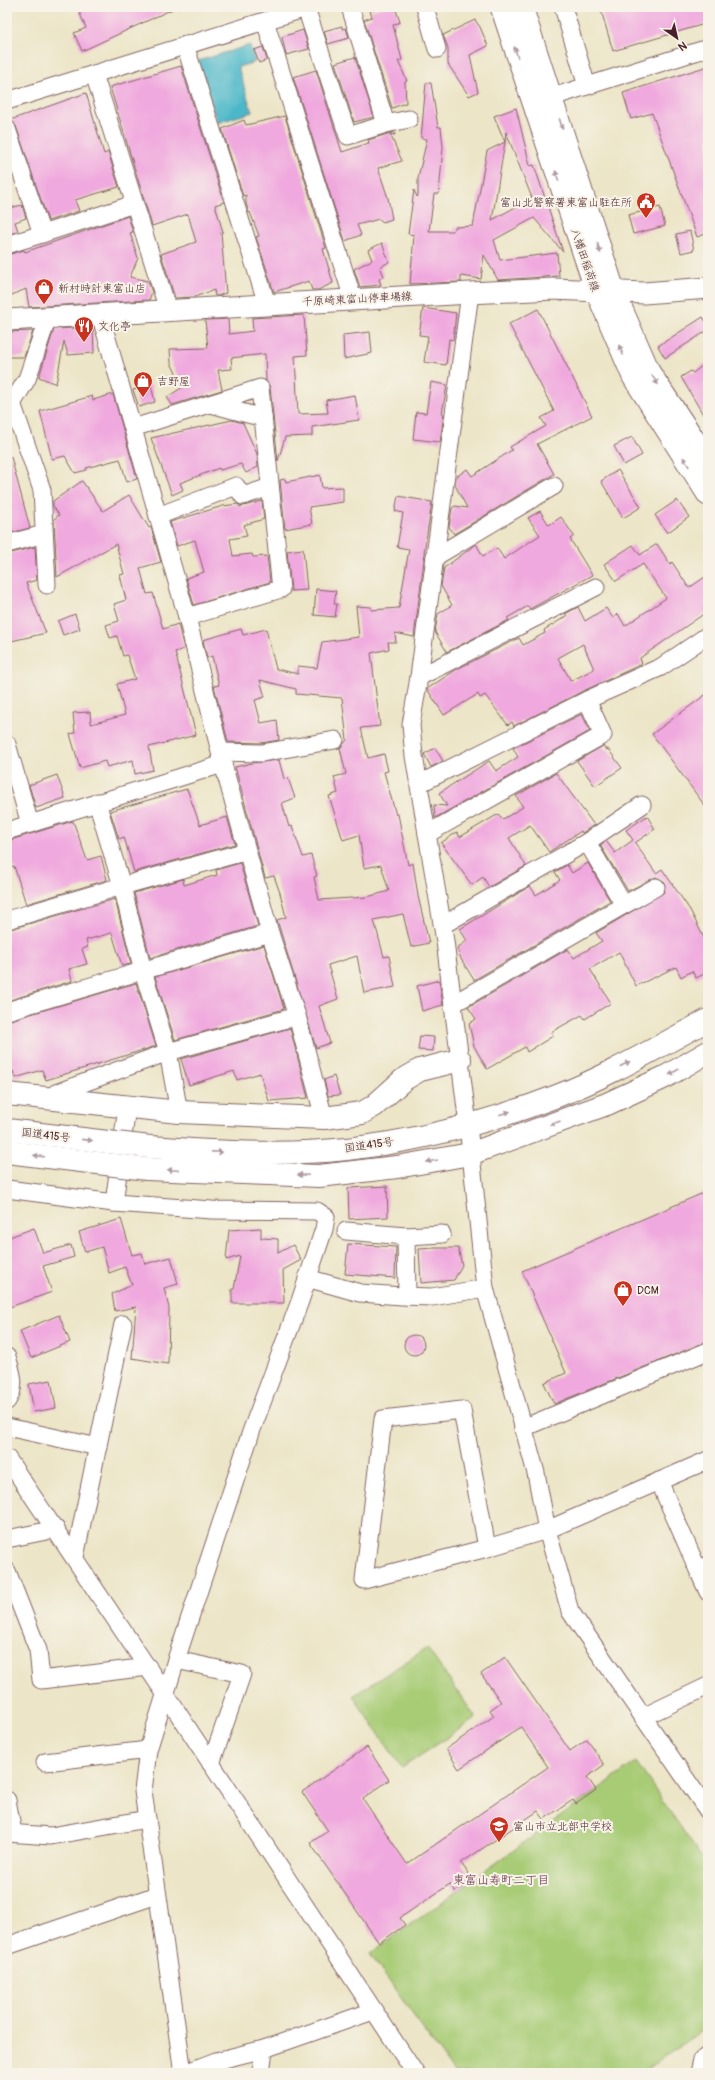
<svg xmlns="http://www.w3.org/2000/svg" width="715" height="2080" font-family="Pangolin,'Klee One',sans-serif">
<rect width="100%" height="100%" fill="#f7f3e8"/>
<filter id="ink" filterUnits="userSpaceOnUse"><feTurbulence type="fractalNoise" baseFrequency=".025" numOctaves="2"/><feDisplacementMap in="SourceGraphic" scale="8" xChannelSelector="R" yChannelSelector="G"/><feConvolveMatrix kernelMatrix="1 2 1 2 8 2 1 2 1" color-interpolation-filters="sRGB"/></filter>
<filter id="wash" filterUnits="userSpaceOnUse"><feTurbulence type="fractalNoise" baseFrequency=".012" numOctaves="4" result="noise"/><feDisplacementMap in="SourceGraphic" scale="16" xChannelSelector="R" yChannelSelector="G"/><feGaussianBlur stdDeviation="0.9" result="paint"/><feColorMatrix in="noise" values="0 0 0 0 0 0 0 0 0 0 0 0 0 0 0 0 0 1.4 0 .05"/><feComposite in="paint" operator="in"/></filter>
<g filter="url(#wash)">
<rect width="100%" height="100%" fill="#ece5c7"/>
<g fill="#a8cc76" stroke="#797650">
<polygon points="427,1648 476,1718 402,1768 353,1696"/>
<polygon points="636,1762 708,1867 708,2026 641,2073 454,2073 370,1954"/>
</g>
<polygon fill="#4cb8c9" stroke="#4b6c7a" points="250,45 255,62 238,67 252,112 217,123 198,61"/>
<g id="blocks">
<g fill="#f0a9de" fill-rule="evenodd">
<polygon points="77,7 177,7 82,51 74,33 86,28"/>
<polygon points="383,7 395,7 400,22 393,25 402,60 398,61 407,81 405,82 406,103 392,108 364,20 372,17 370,11"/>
<polygon points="600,7 708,7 708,23 613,51"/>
<polygon points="475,20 480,27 488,46 470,55 478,92 469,96 448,64 448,48 443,35"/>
<polygon points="342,26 342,29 346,28 349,38 328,44 324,31"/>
<polygon points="303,30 309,49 286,55 282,37"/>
<polygon points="263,47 267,60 259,63 254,50"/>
<polygon points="355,57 374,117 354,122 335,63"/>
<polygon points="181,66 224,202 215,205 223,232 221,232 226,293 217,296 215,296 214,290 194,297 175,298 161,254 196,242 188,214 152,226 110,87"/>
<polygon points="708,66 708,233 697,237 652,113 631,119 623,93"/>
<polygon points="316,70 342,152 369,143 368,140 394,132 395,135 390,134 402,161 378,168 388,198 392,219 383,222 379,219 357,225 361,235 345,241 293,77"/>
<path d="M426 83H431L438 127H441L443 147 439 194H434L429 231H453L455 227 473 226 487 151 505 142 494 116 516 108 530 166 534 165 563 252 534 218 494 240 500 260 557 253 559 276 498 280 484 255 481 279 461 276V282L410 284 414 235 408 234 414 190 417 197 418 196V178L427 139 421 138ZM506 132 532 198 492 220 505 142Z"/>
<polygon points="86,93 104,154 108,152 119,187 75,200 79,211 48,221 16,126 10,120"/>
<polygon points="285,116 326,248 323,249 333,283 318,290 312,290 309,281 274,292 256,237 259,236 250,212 249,213 246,203 246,195 243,196 222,129 244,120 246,125"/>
<polygon points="22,205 26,218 15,222 18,231 7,235 7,206 10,206 10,208"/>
<polygon points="660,207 665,226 633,234 628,215"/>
<polygon points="128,216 133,232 130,233 138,258 130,277 148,281 152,292 149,300 29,307 26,289 7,297 7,255 24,250 25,252"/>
<polygon points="690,231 694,250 681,253 676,234"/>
<polygon points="382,243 389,262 380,267 384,276 379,279 381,285 360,287 354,269 372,260 368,250"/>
<polygon points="423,308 456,313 453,340 449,339 446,365 424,362 428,336 419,335"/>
<polygon points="538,309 592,416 537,444 554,474 454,534 449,527 452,508 455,506 467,508 455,485 456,477 467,469 472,476 512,450 510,447 546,426 541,418 554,411 509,324"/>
<polygon points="304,315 307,355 295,356 298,414 328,413 326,400 355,395 359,420 312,427 312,436 285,437 278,461 270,387 266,381 265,354 231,358 232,369 218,370 222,390 172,405 167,397 183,387 171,363 170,349 208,348 205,320 228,319 229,334 253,331 252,318"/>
<polygon points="703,317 708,325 708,330 665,358 658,346"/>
<polygon points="93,327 94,353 68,355 64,341 56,384 39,377 54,329"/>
<polygon points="33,331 24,357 7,357 7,332"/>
<polygon points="370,332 372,353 344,359 343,335"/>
<polygon points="708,361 708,423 681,377 691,371 693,373"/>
<polygon points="431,382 447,385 442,414 444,414 440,442 413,439 416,412 426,413"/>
<polygon points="151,385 155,402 139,407 133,390"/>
<polygon points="113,394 137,479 127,482 120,459 86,468 87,470 75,473 65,456 52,459 40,411 92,396 93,400"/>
<polygon points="232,420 243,423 257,454 258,467 246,473 241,464 220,470 219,468 180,483 183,490 172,495 151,438"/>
<polygon points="632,437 642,455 624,465 614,446"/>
<polygon points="11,457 30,528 7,534 7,458"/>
<polygon points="618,470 641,507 623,518 601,481"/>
<polygon points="320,475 322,488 343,487 343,502 309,507 312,524 285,529 280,480 285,479 286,482"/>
<polygon points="82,481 103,511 129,495 149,528 151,527 161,562 140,568 147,594 153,593 163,629 178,624 184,649 175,652 196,735 149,747 153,770 135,774 133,760 107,767 105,761 80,768 70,734 75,733 73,713 90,712 91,724 125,715 117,684 135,679 127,655 123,656 117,636 110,638 106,625 119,621 114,604 126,600 120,575 124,574 116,544 57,577 54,519 59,515 53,506 53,501"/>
<polygon points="398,496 432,502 424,553 425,553 414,637 395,633 396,642 388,642 389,649 371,653 380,726 361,728 368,758 384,754 388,771 384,772 396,815 398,814 408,865 413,863 418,896 429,943 411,947 403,914 374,920 384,957 389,956 395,987 364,993 357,956 328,965 338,999 319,1006 330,1043 316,1048 277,920 286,917 280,893 274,876 265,878 235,767 252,763 279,760 284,779 288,778 295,798 282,803 289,827 292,826 303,857 311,855 317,876 314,877 319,900 367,897 389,891 381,865 364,868 359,835 343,840 329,796 338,793 334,777 346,774 340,748 347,740 342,698 296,694 296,689 260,680 265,697 255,700 261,723 277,720 279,740 261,743 228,742 214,686 219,685 212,656 207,658 203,640 241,629 243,635 266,629 276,669 298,674 298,666 317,668 322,642 359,637 356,606 371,607 371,610 399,608 409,549 397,547 403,513 395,511"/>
<polygon points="677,500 689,517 667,533 655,515"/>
<polygon points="262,501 264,519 244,525 247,536 230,539 233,556 252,554 253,557 267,556 270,582 194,605 186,578 204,572 195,540 177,546 170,522 223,506 238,504 240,507"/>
<polygon points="540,511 549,525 561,517 574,536 570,539 592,575 530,609 528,606 507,618 509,620 447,652 435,632 438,614 452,605 441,586 444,568 476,544 483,556 497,548 504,559 540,535 528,518"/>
<path d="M657 544 670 564 672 562 689 588 708 575V611L640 658 642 664 583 691 514 726 512 722 508 725 485 695 480 698 478 694 444 715 427 689 457 669 519 638 523 645 545 633 544 630 567 616 565 614 578 607 585 621 606 608 613 618 618 614 625 626 666 598 643 564 616 581 604 564 633 545 640 555ZM583 644 594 669 571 681 558 658Z"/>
<polygon points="35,547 37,580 26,583 46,633 7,642 7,554"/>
<polygon points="303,549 307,590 291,591 287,551"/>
<polygon points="316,589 336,591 334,604 337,604 335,617 314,615"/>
<polygon points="75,614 80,629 63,635 58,621"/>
<polygon points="708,693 708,810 652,734"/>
<polygon points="582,714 590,731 435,818 434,805 447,806 439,793 489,761 496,771 518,757 513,748"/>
<polygon points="603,746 606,750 608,749 622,768 595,786 577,761"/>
<polygon points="435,748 443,761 431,767 424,754"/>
<polygon points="556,773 594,825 582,833 581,831 549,852 530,825 509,838 526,866 489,887 483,877 472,885 441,843 457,832 460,837 495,816 499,815 503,819 523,807 516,796"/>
<polygon points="57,775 65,798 36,808 29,785"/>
<polygon points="187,789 200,825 227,817 235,844 134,872 124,837 119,839 110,811"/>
<polygon points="647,816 655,829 635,843 656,873 662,869 690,910 708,946 708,972 696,978 692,971 681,977 676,967 636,986 619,952 590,969 611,1003 585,1019 582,1015 551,1032 553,1036 527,1052 525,1047 487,1069 474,1046 469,1024 476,1019 468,1007 568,949 574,958 602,941 596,933 664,892 665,882 656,877 628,891 600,845 606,841 615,853 633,840 626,830"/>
<polygon points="73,821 87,860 101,856 107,880 26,904 14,866 7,868 7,841"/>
<polygon points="240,863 258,926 150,958 134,893 183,879 184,885 217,875 216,870"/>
<polygon points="588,863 610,901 474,980 461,959 457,948 467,941 460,929 530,886 536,895 560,880 555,872 567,865 572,873"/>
<polygon points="115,899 131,964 122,966 112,933 86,940 88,947 82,949 87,964 69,969 72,981 7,1001 7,930"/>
<polygon points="264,945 284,1009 175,1040 155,977"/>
<polygon points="439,980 443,1005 422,1011 417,986"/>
<polygon points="136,983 156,1046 46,1080 42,1070 15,1078 13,1071 7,1073 7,1021"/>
<polygon points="290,1028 308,1098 269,1101 260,1073 237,1080 234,1071 189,1085 181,1059"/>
<polygon points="420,1036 434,1037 433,1051 418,1050"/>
<polygon points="334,1076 340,1095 328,1096 324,1080"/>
<polygon points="387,1186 388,1217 349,1219 348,1188"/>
<polygon points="708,1191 708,1341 554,1404 544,1383 566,1373 522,1271"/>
<polygon points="121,1219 132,1255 142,1253 145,1264 171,1257 178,1284 164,1288 169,1308 168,1364 132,1358 136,1307 115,1311 112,1294 132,1285 125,1267 109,1273 102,1247 85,1252 79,1232"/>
<polygon points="34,1228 43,1253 71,1245 74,1257 43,1266 52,1292 7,1308 7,1238"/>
<polygon points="261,1228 261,1238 278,1239 278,1253 293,1245 301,1260 283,1270 284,1303 232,1303 232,1289 234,1289 240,1256 226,1260 229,1230"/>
<polygon points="348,1244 396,1247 395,1278 345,1274"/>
<polygon points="434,1248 458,1248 462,1265 454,1280 421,1283 419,1249"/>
<polygon points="59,1315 70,1342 31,1358 20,1331"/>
<circle cx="414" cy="1345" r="10"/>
<polygon points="51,1380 56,1408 34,1412 29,1384"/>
<polygon points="505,1657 570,1751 587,1739 604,1765 587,1777 596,1790 576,1804 573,1800 544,1819 538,1811 461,1863 473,1880 455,1892 450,1884 400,1918 405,1925 379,1943 310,1843 328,1831 302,1792 367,1747 389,1780 363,1799 407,1864 548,1767 521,1727 459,1769 446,1749 494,1716 490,1710 501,1702 481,1674"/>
</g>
</g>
</g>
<g filter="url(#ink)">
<use href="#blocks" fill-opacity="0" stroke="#836462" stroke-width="1"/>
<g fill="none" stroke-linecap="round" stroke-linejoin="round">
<g stroke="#836462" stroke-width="19">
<g id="minor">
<polyline points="350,7 386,124"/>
<polyline points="425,7 437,49"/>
<polyline points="306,8 348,136 386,124 409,119"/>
<polyline points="265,21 353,299"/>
<polyline points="185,45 267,304"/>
<polyline points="94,74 168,310"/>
<polyline points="587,86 708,48"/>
<polyline points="7,101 310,7"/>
<polyline points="540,101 587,86 563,7"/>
<polyline points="7,129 42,234 134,204"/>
<polyline points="7,245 42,234"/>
<polyline points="470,293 419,677 411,725 414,756 445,941 468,1125 485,1288 536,1473 547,1530 570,1611 708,1811"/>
<polyline points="100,314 187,617 223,764 270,933 297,1016 324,1118"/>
<polyline points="12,403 42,490 47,585"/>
<polyline points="211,404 263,418"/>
<polyline points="7,412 27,379 48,317"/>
<polyline points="133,428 260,388 281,589 187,617"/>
<polyline points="158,516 236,486 243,496 270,487"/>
<polyline points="7,544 44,534"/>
<polyline points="435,557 554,486"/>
<polyline points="419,677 596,587"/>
<polyline points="7,744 30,824"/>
<polyline points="220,752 262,753 335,740"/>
<polyline points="419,784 587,700 661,667 708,635"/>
<polyline points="7,831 223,764"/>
<polyline points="427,834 603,735 587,700"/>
<polyline points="587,842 624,905 656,887"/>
<polyline points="247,851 122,886 143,971 168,1052 297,1016"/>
<polyline points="7,920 122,886 97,802"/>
<polyline points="443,925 587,842 642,805"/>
<polyline points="453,1004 624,905"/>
<polyline points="7,1011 270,933"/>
<polyline points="50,1098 56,1093 168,1052 179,1112"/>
<polyline points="7,1189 114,1203 212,1210 317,1211 326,1217 324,1229 300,1301 251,1432 176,1660 148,1750 143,1791 183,2073"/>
<polyline points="114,1203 127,1107"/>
<polyline points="346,1231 406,1236"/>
<polyline points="307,1278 360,1293 402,1296 432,1297 485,1288"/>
<polyline points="407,1296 406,1236 442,1234"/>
<path d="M7 1357C12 1373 17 1386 7 1401"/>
<polygon points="462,1410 487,1548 364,1580 383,1419"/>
<polyline points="7,1427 98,1447"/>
<polyline points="523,1428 708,1351"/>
<polyline points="7,1458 166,1695 415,2073"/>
<polyline points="659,1481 698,1570 708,1565"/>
<polyline points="7,1539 56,1529"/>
<polyline points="487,1548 547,1530 708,1460"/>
<polyline points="75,1557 123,1324"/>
<polyline points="698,1570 708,1592"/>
<polyline points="7,1571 38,1650 41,1680 148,1667"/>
<polyline points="176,1660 242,1674 211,1764"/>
<polyline points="643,1717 708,1686"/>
<polyline points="45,1762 148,1750"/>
<polyline points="7,1800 13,1832"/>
<polyline points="7,1833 51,1836 147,1819"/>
<polyline points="7,1946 157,1895"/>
<polyline points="185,2073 216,2061 264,2049 373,2011"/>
<polyline points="261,2073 264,2049"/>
<polyline points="699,2073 702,2060 708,2055"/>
</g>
</g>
<g stroke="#836462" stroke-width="23">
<g id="major">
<polyline points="501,7 596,291 633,377 708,495"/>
<polyline points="522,7 615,293 650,373 708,460"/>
<polyline points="7,320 470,293 554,289 644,293 708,288"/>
</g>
</g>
<g stroke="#836462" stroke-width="24">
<g id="highway">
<polyline points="7,1094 179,1112 324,1118 362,1113 374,1106 403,1080 420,1070 460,1060"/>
<path d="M150 1147C215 1152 282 1156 347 1149 418 1141 490 1122 557 1096 609 1076 659 1046 708 1020"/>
<polyline points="147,1169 319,1176 397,1167 470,1154 607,1104 665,1077 708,1052"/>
</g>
</g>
<use href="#minor" stroke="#fff" stroke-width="17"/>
<use href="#major" stroke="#fff" stroke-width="21"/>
<use href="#highway" stroke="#fff" stroke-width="22"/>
<g stroke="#836462" stroke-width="24" stroke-linecap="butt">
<g id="highway-bridge">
<polyline points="7,1130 150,1147"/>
<polyline points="7,1152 147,1169"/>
</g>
</g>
<use href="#highway-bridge" stroke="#fff" stroke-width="22"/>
</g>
<defs><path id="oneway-solid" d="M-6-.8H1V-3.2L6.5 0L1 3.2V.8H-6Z"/></defs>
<g fill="#ae9aa0">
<use href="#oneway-solid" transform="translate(516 52) rotate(-108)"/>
<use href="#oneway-solid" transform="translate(561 124) rotate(73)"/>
<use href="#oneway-solid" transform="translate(557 176) rotate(-108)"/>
<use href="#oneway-solid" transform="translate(599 248) rotate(73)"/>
<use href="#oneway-solid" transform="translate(621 350) rotate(-114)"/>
<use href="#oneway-solid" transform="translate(655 380) rotate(56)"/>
<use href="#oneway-solid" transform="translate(686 462) rotate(-122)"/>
<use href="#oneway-solid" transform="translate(625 1064) rotate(-28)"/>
<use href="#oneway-solid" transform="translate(674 1072) rotate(150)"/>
<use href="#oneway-solid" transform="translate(505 1113) rotate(-18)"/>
<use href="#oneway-solid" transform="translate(555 1123) rotate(160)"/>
<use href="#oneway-solid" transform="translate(87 1140) rotate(6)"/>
<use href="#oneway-solid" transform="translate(217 1152) rotate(1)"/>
<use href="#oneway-solid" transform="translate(39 1156) rotate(-172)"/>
<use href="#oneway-solid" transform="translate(432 1161) rotate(170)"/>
<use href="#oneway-solid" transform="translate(173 1170) rotate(-177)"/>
<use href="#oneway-solid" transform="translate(303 1175) rotate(-178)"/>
</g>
</g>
<defs>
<g id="civic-pin" transform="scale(1)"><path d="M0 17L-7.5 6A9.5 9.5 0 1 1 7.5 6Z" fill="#c8321e" stroke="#f7f3e8"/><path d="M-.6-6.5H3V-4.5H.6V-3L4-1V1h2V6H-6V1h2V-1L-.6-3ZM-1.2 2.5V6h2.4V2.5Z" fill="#fff"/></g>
<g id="shop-pin" transform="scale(1)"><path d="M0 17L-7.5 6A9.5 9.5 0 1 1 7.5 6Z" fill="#c8321e" stroke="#f7f3e8"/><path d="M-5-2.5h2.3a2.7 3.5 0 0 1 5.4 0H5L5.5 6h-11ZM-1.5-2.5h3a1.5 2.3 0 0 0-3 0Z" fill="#fff"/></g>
<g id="restaurant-pin" transform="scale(1)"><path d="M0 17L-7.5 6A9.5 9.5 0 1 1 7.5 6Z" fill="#c8321e" stroke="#f7f3e8"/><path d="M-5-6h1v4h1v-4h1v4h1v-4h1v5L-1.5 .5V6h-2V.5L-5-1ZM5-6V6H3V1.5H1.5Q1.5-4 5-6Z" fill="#fff"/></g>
<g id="school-pin" transform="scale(1)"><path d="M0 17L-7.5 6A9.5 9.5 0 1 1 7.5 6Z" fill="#c8321e" stroke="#f7f3e8"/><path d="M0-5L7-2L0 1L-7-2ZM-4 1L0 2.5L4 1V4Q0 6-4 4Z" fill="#fff"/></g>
</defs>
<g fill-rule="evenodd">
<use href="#civic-pin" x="646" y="202"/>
<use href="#shop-pin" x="44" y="288"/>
<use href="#restaurant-pin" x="84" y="326"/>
<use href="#shop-pin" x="143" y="381"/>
<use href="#shop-pin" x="623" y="1290"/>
<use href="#school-pin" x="499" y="1826"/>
</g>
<g text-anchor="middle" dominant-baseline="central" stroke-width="4" stroke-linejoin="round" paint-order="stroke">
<g font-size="11" fill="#4a1f2b" stroke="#f7f3e8" text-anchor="start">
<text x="632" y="202" text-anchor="end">富山北警察署東富山駐在所</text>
<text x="58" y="288">新村時計東富山店</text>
<text x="98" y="326">文化亭</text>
<text x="157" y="381">吉野屋</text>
<text x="637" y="1290">DCM</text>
<text x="513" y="1826">富山市立北部中学校</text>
</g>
<g font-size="11" fill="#4a1f2b" stroke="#f7f3e8">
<text transform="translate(585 260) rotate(71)">八幡田稲荷線</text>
<text transform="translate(357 299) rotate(-3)">千原崎東富山停車場線</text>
<text transform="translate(46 1135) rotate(7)">国道415号</text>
<text transform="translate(369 1145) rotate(-8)">国道415号</text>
</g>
<g font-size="12" font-weight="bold" fill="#844f6a" stroke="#f7f3e8">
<text x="501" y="1880">東富山寿町二丁目</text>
</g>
</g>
<rect width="715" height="2080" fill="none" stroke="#f7f3e8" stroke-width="24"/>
<g transform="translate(677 38) rotate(146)" stroke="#f7f3e8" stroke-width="3" paint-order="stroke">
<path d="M0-3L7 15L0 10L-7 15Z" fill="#4a1f2b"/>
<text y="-6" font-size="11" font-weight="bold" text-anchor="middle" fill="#4a1f2b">N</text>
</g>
</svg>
